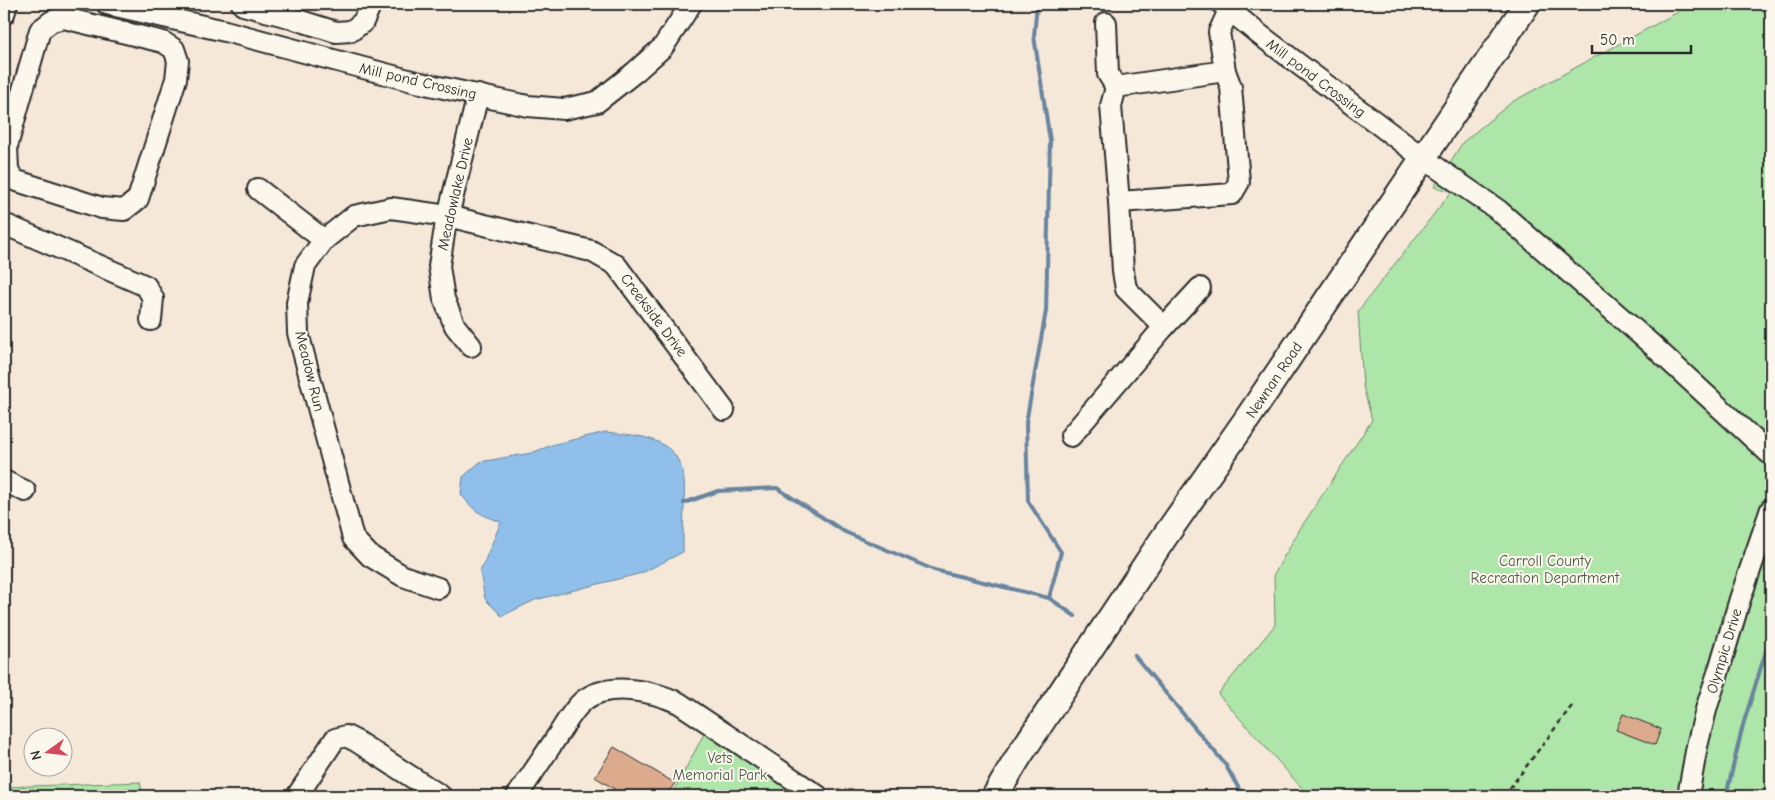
<svg xmlns="http://www.w3.org/2000/svg" width="1775" height="800" font-family="'Comic Neue',sans-serif">
<rect width="100%" height="100%" fill="#f5e8d9"/>
<filter id="ink" filterUnits="userSpaceOnUse"><feTurbulence type="fractalNoise" baseFrequency=".02" numOctaves="2"/><feDisplacementMap in="SourceGraphic" scale="10" xChannelSelector="R" yChannelSelector="G"/><feConvolveMatrix kernelMatrix="1 2 1 2 8 2 1 2 1" color-interpolation-filters="sRGB"/></filter>
<g filter="url(#ink)">
<g fill="#aee5a8" stroke="#6c886a">
<polygon points="1693,4 1765,4 1771,10 1771,796 1309,796 1218,694 1275,625 1274,574 1300,529 1372,420 1363,386 1358,311 1452,191 1434,187 1463,142 1512,102"/>
<polygon points="705,732 807,796 671,796"/>
<polygon points="140,782 143,796 4,796 4,787"/>
</g>
<path fill="#8fbfea" stroke="#67849e" d="M606 432C624 434 646 435 662 444 687 459 685 484 684 510 683 524 683 538 683 552L642 573 535 600 502 616 485 599 480 572 501 522C480 514 475 513 461 494L463 477 480 462 531 453 555 444Z"/>
<g fill="none" stroke-linecap="round" stroke-linejoin="round">
<g stroke="#67849e" stroke-width="4">
<polyline points="1037,4 1034,36 1050,141 1046,311 1026,423 1028,501 1061,552 1049,598"/>
<polyline points="684,503 718,491 777,488 845,532 934,570 1049,598 1075,616"/>
<polyline points="1134,655 1225,764 1243,796"/>
<polyline points="1726,796 1743,725 1771,635"/>
</g>
</g>
<g fill="#dcab8e" stroke="#2b2b2b">
<polygon points="1623,714 1661,729 1655,745 1616,730"/>
<polygon points="614,747 675,783 666,796 612,796 616,790 595,777"/>
</g>
<g fill="none" stroke-linecap="round" stroke-linejoin="round">
<g stroke="#2b2b2b" stroke-width="24">
<g id="minor">
<polyline points="107,4 225,31 416,82 528,106 564,109 597,102 635,72 663,47 691,4"/>
<polyline points="242,4 243,5 285,16 336,32 351,31 363,22 371,4"/>
<polyline points="1222,4 1260,35 1423,158 1498,210 1651,344 1771,455"/>
<polyline points="4,14 7,4"/>
<polygon points="64,18 163,42 174,49 178,61 176,79 138,199 124,210 102,208 14,180 8,170 7,146 40,30 52,21"/>
<polyline points="1106,23 1108,74 1116,87"/>
<polyline points="258,189 324,240"/>
<polyline points="1119,202 1232,194 1239,182 1231,87 1225,71"/>
<polyline points="4,224 146,286 153,298 151,320"/>
<polyline points="1164,327 1200,288"/>
<polyline points="471,346 455,326 444,299 439,266 445,228 478,95"/>
<polyline points="1071,436 1164,327 1126,289 1123,271 1119,202 1111,106 1116,87 1225,71 1219,32 1232,4"/>
<polyline points="4,481 25,491"/>
<polyline points="438,588 403,576 370,556 353,538 298,333 297,303 305,266 324,240 354,216 391,208 448,216 591,251 616,265 724,410"/>
<polyline points="297,796 335,739 346,736 356,741 441,796"/>
<path d="M517 796C531 776 544 756 558 735 565 724 573 710 583 701 608 681 653 691 679 703L818 796"/>
<polyline points="1688,796 1697,746 1707,706 1718,673 1740,599 1771,509"/>
</g>
</g>
<g stroke="#2b2b2b" stroke-width="29">
<polyline id="major" points="995,796 1019,756 1163,539 1247,419 1527,4"/>
</g>
<polyline stroke="#2b2b2b" stroke-width="2.5" stroke-dasharray="5 4" stroke-linecap="butt" points="1504,796 1574,703"/>
<use href="#minor" stroke="#fbf7ec" stroke-width="20"/>
<use href="#major" stroke="#fbf7ec" stroke-width="25"/>
</g>
</g>
<g text-anchor="middle" dominant-baseline="central" stroke-width="4" stroke-linejoin="round" paint-order="stroke">
<g font-size="15" fill="#2b2b2b" stroke="#fbf7ec">
<text transform="translate(1316 78) rotate(37)">Mill pond Crossing</text>
<text transform="translate(418 81) rotate(13)">Mill pond Crossing</text>
<text transform="translate(455 194) rotate(-77)">Meadowlake Drive</text>
<text transform="translate(654 315) rotate(53)">Creekside Drive</text>
<text transform="translate(310 371) rotate(76)">Meadow Run</text>
<text transform="translate(1274 380) rotate(-56)">Newnan Road</text>
<text transform="translate(1724 651) rotate(-73)">Olympic Drive</text>
</g>
<g font-size="15" fill="#4c5a4a" stroke="#fbf7ec">
<text x="1545" y="561">Carroll County<tspan x="1545" dy="17">Recreation Department</tspan></text>
<text x="720" y="758">Vets<tspan x="720" dy="17">Memorial Park</tspan></text>
</g>
</g>
<rect width="1775" height="800" fill="none" stroke="#fbf7ec" stroke-width="20"/>
<rect x="10" y="10" width="1755" height="780" fill="none" stroke="#2b2b2b" stroke-width="2" filter="url(#ink)"/>
<g transform="translate(48 752) rotate(255)"><circle r="24" fill="#fbf7ec" stroke="#a8a59f"/>
<path d="M0-4L9 19L0 12L-9 19Z" fill="#d1495b"/>
<text y="-8" font-size="14" font-weight="bold" text-anchor="middle" fill="#2b2b2b">N</text>
</g>
<path d="M1592 45v8h99v-8" fill="none" stroke="#2b2b2b" stroke-width="2.5"/>
<text x="1600" y="45" font-size="15" fill="#2b2b2b" stroke="#fbf7ec" stroke-width="4" paint-order="stroke">50 m</text>
</svg>
